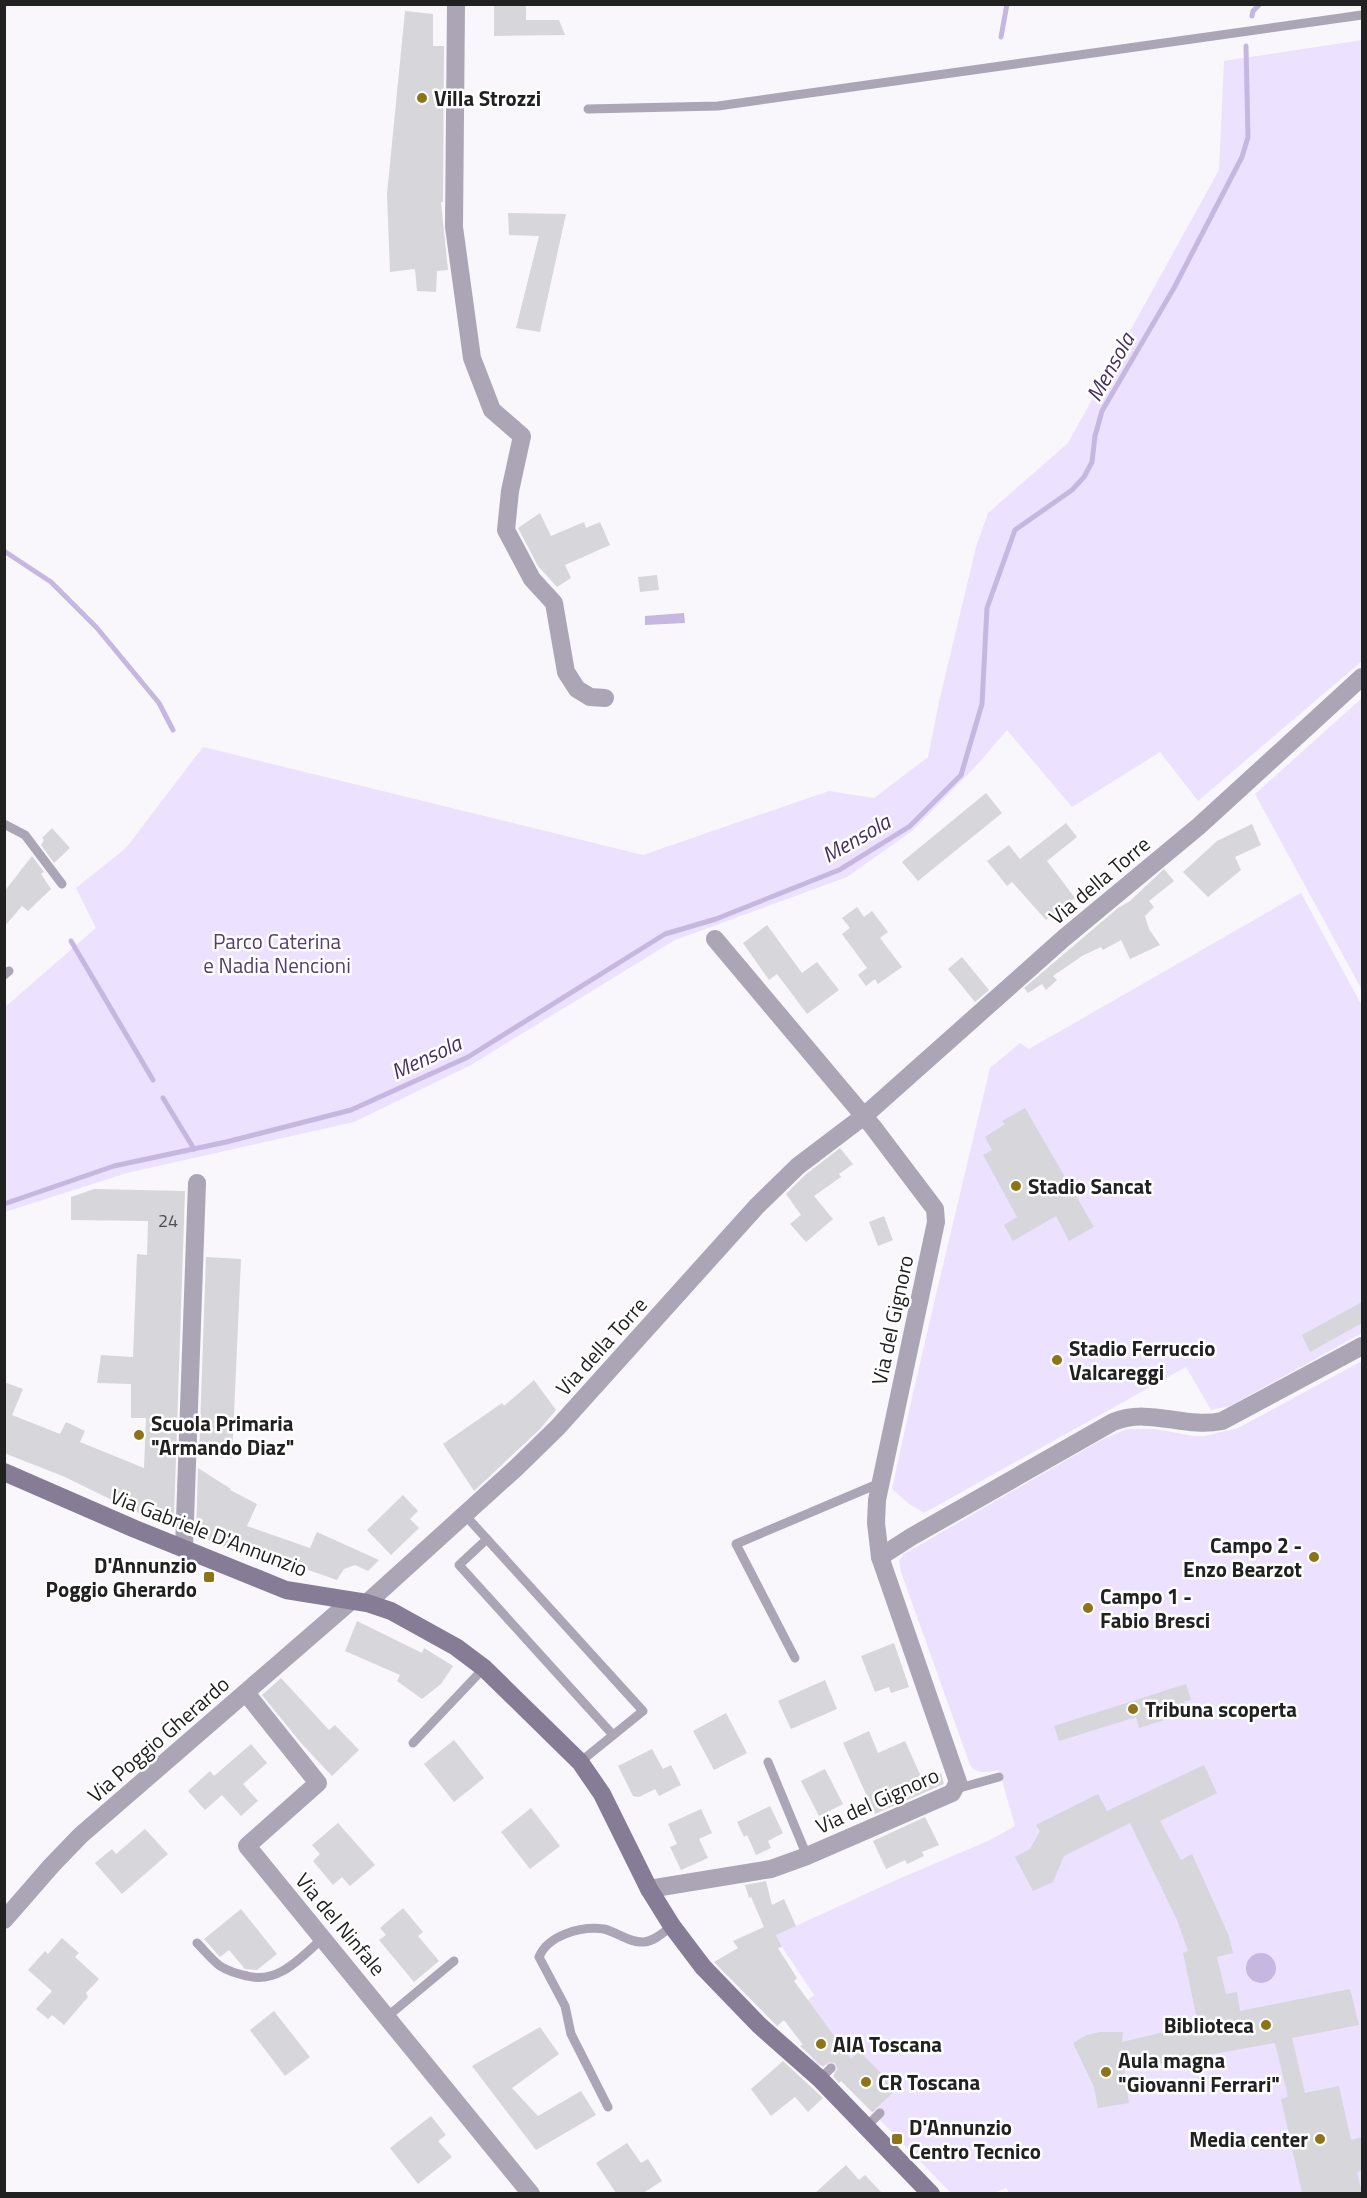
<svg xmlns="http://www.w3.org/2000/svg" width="1367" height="2198" font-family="'Titillium Web',sans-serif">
<rect width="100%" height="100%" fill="#f9f7fb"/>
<g fill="#ece1ff">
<polygon points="1362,40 1362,661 1198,801 1160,752 1072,807 1007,730 976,766 912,831 847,877 675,940 471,1065 354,1122 127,1173 5,1212 5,1007 96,928 76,888 126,848 203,747 643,855 829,791 874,798 928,757 939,702 976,547 988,513 1068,443 1219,170 1224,61"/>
<polygon points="1362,698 1362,990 1255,794"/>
<path d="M1301 893 1362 1006V1333L1230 1406 1211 1410 1186 1367 924 1513 908 1503 892 1489C922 1348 957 1208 990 1068L1020 1043 1029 1049Z"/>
<path d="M1362 1361V2193L1010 2194 1006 2188 994 2193H951L879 2119 883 2116 877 2110 873 2113 826 2064 818 2066 784 2020 814 1995 782 1947 776 1935 894 1881 990 1840 1015 1826 999 1770C988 1772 977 1775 970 1765L901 1572 899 1561 904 1554 1103 1439 1127 1429H1155L1193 1436H1205L1238 1428Z"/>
</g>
<g fill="#c6b7e0">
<polygon points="684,613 685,623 645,625 645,616"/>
<circle cx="1261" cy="1968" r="15"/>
</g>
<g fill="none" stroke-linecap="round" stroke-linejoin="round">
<g stroke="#c6b7e0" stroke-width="5">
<polyline points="1252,16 1253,11 1260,4"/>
<polyline points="1001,37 1007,4"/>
<polyline points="4,551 51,582 97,628 159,703 173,730"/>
<polyline points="71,941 153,1080"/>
<polyline points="163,1098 194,1149"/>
<polyline points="4,1204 114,1166 226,1142 351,1110 468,1057 665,934 716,919 839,870 910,826 961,775 982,704 987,608 1015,530 1072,490 1084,477 1092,462 1095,436 1102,411 1174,288 1242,157 1248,137 1246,46"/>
</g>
</g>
<g fill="#d7d6da">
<polygon points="494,4 526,4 526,20 559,20 565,35 494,36"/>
<polygon points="405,11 433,14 433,46 444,46 443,202 441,202 448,270 437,271 436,292 417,291 415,269 390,272 387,194"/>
<polygon points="508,213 566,214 540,332 516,328 539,236 509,235"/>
<polygon points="540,513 551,536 584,522 586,528 600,522 610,545 565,565 571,578 557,587 538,566 518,528"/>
<polygon points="657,575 659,590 640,592 638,577"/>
<polygon points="986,793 1002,813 918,881 902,862"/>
<polygon points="1066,823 1077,837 1047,861 1075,898 1046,920 1012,882 1007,886 987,861 1009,845 1020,859"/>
<polygon points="1252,824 1261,845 1235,857 1241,870 1208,897 1183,872 1217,841"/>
<polygon points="52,828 70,848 54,863 41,845 44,840 42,838"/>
<polygon points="32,856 44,872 41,874 51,889 28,911 22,906 4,927 4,892"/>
<polygon points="1164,869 1174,881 1149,901 1154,907 1145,916 1149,929 1160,945 1130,959 1121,940 1103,950 1101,947 1082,956 1053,976 1057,980 1046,990 1042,984 1028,993 1024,988 1118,908 1130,901"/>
<polygon points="857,907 864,917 872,911 888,932 880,938 902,967 878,984 875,979 866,986 858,975 867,968 842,934 850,928 842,918"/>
<polygon points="767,925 802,973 817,962 839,990 807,1014 777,974 769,980 743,943"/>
<polygon points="962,957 989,990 975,1002 948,969"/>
<polygon points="1025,1108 1094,1227 1069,1241 1056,1216 1013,1241 1004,1225 1017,1217 983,1155 992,1150 985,1137 1005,1124 1002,1121"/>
<polygon points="840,1148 853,1164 839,1174 841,1177 814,1196 833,1219 806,1242 790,1224 801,1215 786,1194 805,1175"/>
<polygon points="94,1189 185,1191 174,1516 161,1524 65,1477 4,1453 4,1382 23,1389 12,1415 60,1434 66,1422 85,1431 80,1442 144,1468 146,1418 131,1418 131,1384 97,1383 101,1355 133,1357 137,1254 147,1255 148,1221 71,1220 71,1197"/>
<polygon points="884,1216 893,1240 878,1246 869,1222"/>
<polygon points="206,1257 241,1259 232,1458 199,1456"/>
<polygon points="1362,1302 1362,1323 1310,1352 1302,1335"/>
<polygon points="534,1380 556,1410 540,1429 474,1491 443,1444 502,1403 504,1406"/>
<polygon points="198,1468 231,1489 230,1490 257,1504 247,1526 310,1548 317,1532 379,1560 368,1571 355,1565 344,1569 337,1580 291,1564 288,1571 239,1553 196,1535"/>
<polygon points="403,1495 418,1511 410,1519 419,1528 391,1555 367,1530"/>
<polygon points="357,1621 422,1653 424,1648 453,1666 441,1684 422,1699 397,1681 400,1675 345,1651"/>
<polygon points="894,1643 909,1687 891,1693 889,1687 875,1692 861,1656"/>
<polygon points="281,1678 329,1730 335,1725 359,1750 332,1776 301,1743 262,1695"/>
<polygon points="825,1680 837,1709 791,1729 778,1701"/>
<polygon points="1186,1684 1191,1700 1184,1701 1187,1713 1139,1728 1136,1717 1059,1741 1054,1726"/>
<polygon points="726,1713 747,1753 714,1770 693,1731"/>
<polygon points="869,1731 878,1753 905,1741 923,1781 941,1773 944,1784 875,1814 843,1743"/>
<polygon points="454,1740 484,1778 454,1802 424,1764"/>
<polygon points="251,1744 267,1763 243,1784 258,1801 241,1816 222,1795 205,1810 188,1791 210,1771 214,1776"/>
<polygon points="652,1749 663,1769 671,1765 681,1785 659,1796 655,1789 639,1797 633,1796 618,1766"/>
<polygon points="1204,1765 1217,1793 1160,1821 1181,1860 1192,1854 1229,1936 1233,1953 1217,1957 1226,1994 1237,1992 1240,2011 1350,1989 1359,2025 1292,2038 1305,2093 1339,2086 1351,2140 1362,2137 1362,2171 1357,2172 1362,2193 1302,2193 1281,2099 1288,2097 1275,2043 1124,2070 1129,2103 1098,2108 1094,2087 1073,2043 1087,2035 1100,2032 1123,2032 1122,2042 1198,2024 1183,1953 1188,1951 1177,1920 1130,1823 1064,1856 1053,1882 1033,1891 1015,1857 1030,1849 1040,1831 1036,1825 1098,1794 1107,1811"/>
<polygon points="825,1769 843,1804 819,1816 801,1781"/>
<polygon points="770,1806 783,1833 768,1841 771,1848 756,1855 747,1835 744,1837 737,1822"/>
<polygon points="531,1808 560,1846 530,1869 501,1832"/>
<polygon points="701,1809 712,1833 699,1839 708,1858 681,1870 670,1847 677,1844 668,1824"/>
<polygon points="925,1817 939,1845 922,1852 924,1856 907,1864 905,1860 886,1869 873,1841"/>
<polygon points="338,1823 375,1865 350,1886 342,1877 333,1885 313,1861 320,1854 312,1845"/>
<polygon points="145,1829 168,1854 122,1894 95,1863 112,1849 116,1854"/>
<polygon points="766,1881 772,1905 784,1899 796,1926 776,1935 782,1947 778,1948 797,1978 794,1981 851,2059 859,2051 897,2089 872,2112 841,2081 839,2083 833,2076 838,2069 835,2063 829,2062 823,2067 800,2046 803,2044 784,2020 777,2026 714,1962 738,1948 733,1941 764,1927 751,1897 749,1898 745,1885"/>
<polygon points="403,1908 423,1932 418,1936 439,1961 414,1982 379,1940 386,1935 380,1928"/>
<polygon points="241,1909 277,1954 257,1970 245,1969 229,1950 220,1957 204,1939"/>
<polygon points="62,1938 79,1953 75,1957 99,1979 86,1993 88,1997 64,2025 52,2015 48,2019 36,2009 52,1991 28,1970 45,1951 48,1954"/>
<polygon points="274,2011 310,2057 285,2076 250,2030"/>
<polygon points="540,2027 559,2054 512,2088 538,2116 581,2091 596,2115 536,2150 472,2066"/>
<polygon points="783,2061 823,2098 808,2112 795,2097 771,2116 751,2089"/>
<polygon points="431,2116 446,2135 438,2141 452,2157 418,2184 390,2148"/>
<polygon points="627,2143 641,2163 648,2159 662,2181 643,2193 616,2193 596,2163"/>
<polygon points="846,2165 859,2180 865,2175 882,2193 815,2193"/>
</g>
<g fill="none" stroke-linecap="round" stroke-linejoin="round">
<g stroke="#aba5b6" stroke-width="9">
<polyline points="588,109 718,106 1362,15"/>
<polyline points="4,824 25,835 62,884"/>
<polyline points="4,975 9,971"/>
<polyline points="465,1515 643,1711 580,1762"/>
<polyline points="487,1539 459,1565 613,1735"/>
<polyline points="795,1658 736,1544 880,1483"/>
<polyline points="413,1743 484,1668"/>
<polyline points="768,1762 807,1856"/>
<polyline points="956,1789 999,1777"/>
<path d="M197 1943C204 1950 212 1960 220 1966 228 1971 238 1974 247 1976 279 1984 300 1958 323 1938"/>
<polyline points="388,2016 454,1961"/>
<polyline points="820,2079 831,2068"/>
<path d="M608 2107 571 2034 565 2006 539 1957C548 1935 581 1926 604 1929 617 1932 629 1943 644 1942 655 1941 664 1932 672 1926"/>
<polyline points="866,2127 880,2113"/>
</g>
<g stroke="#aba5b6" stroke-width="18">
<polyline points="456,4 454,227 472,358 492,410 522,436 510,491 506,530 532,579 554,603 566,672 577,689 590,697 605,698"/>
<polyline points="184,1548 197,1183"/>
<path d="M880 1557 911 1537 1113 1422C1150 1407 1184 1429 1222 1421L1362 1346"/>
<polyline points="367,1603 516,1468 558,1427 757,1206 798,1166 864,1116 1064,938 1199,826 1362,677"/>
<polyline points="246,1693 318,1783 247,1846 531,2194"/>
<polyline points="649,1889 771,1869 807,1856 952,1793 958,1782 880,1557 876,1523 877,1500 936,1222 935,1209 873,1127 715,939"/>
<polyline points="4,1920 52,1865 81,1835 351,1601"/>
</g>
<polyline stroke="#867c96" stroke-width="18" points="4,1472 135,1529 286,1590 367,1603 391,1611 456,1647 484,1668 580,1762 602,1794 649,1889 672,1926 703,1967 759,2025 820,2079 931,2194"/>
</g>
<g fill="#8d7418" stroke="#fff" stroke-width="2">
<circle cx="422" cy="98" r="6"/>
<circle cx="1016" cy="1186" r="6"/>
<circle cx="1057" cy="1360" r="6"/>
<circle cx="139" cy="1435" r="6"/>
<circle cx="1314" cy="1557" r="6"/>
<rect x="203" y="1571" width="12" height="12" rx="3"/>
<circle cx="1088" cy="1608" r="6"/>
<circle cx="1133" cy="1709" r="6"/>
<circle cx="1266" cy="2025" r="6"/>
<circle cx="821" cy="2044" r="6"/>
<circle cx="1106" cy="2072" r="6"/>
<circle cx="866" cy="2082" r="6"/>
<rect x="891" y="2133" width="12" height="12" rx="3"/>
<circle cx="1320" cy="2139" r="6"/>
</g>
<g text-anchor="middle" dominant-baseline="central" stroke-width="5" stroke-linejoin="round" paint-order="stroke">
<g font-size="18" fill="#4e4e50">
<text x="168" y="1220">24</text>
</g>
<g font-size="21" font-weight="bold" fill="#212122" stroke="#fff" text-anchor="start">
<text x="434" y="98">Villa Strozzi</text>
<text x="1028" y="1186">Stadio Sancat</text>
<text x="1069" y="1348">Stadio Ferruccio<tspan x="1069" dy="24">Valcareggi</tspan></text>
<text x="151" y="1423">Scuola Primaria<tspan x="151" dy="24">"Armando Diaz"</tspan></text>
<text x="1302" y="1545" text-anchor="end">Campo 2 -<tspan x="1302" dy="24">Enzo Bearzot</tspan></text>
<text x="197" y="1565" text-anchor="end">D'Annunzio<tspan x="197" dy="24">Poggio Gherardo</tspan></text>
<text x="1100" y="1596">Campo 1 -<tspan x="1100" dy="24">Fabio Bresci</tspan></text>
<text x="1145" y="1709">Tribuna scoperta</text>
<text x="1254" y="2025" text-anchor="end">Biblioteca</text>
<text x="833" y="2044">AIA Toscana</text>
<text x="1118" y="2060">Aula magna<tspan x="1118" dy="24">"Giovanni Ferrari"</tspan></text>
<text x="878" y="2082">CR Toscana</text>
<text x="909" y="2127">D'Annunzio<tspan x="909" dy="24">Centro Tecnico</tspan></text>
<text x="1308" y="2139" text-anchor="end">Media center</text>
</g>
<g font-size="21" fill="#212122" stroke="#fff">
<text transform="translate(1099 880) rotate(-40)">Via della Torre</text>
<text transform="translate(892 1320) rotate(-78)">Via del Gignoro</text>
<text transform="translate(601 1346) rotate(-48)">Via della Torre</text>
<text transform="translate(209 1532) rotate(21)">Via Gabriele D'Annunzio</text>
<text transform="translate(158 1739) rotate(-41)">Via Poggio Gherardo</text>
<text transform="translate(877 1800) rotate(-24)">Via del Gignoro</text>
<text transform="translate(341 1924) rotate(50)">Via del Ninfale</text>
</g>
<g font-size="21" fill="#533d71" stroke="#fff">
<text x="277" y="941">Parco Caterina<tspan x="277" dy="24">e Nadia Nencioni</tspan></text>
</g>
<g font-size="22" font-style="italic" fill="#462f62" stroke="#fff">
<text transform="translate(1110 367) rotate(-61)">Mensola</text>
<text transform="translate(856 838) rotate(-30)">Mensola</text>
<text transform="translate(426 1057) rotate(-25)">Mensola</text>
</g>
</g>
<rect width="1367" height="2198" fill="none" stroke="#212122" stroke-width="12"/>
</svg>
